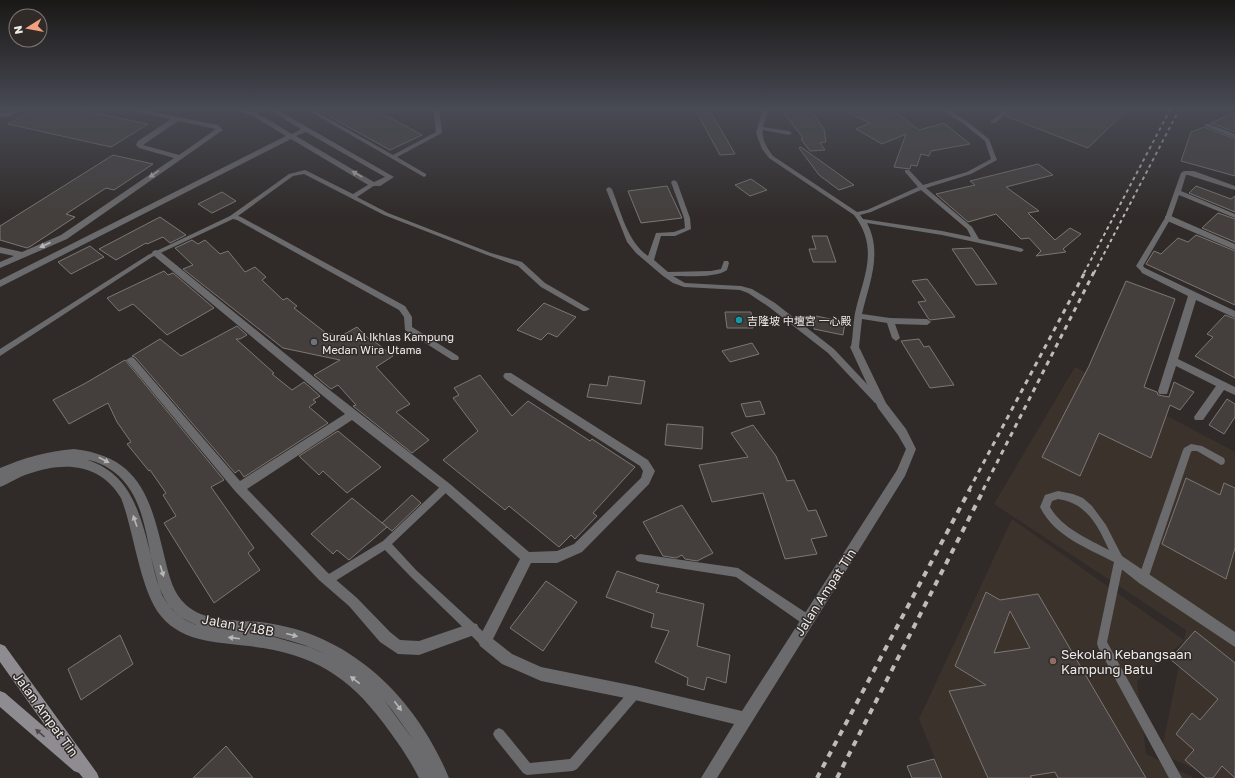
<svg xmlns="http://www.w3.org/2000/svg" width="1235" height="778" font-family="'Golos Text','Noto Sans SC',sans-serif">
<rect width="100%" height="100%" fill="#302b29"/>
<polygon fill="#3c322c" points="1075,367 1235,452 1235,778 1216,778 1161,754 1184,641 1137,681 1146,754 1194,778 943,778 919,719 1012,519 1184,640 1186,630 994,504"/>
<g fill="#443f3c" stroke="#7b7773" fill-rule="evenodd">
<polygon points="38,108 70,108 148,124 111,147 8,124"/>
<polygon points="314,108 372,108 422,135 390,150"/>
<polygon points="780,108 809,108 824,129 826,142 820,143 825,150 810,151 801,139 803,138"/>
<polygon points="839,108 885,108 899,115 919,130 944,123 970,144 931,151 929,156 921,154 917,166 911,165 910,169 894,167 906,134 882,144 856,129 870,123"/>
<polygon points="1013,108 1129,108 1088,148 1005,116"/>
<polygon points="1235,112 1235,132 1211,123"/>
<polygon points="697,113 712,114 735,154 720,155"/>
<polygon points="1204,127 1235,139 1235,176 1181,161 1191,132"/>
<polygon points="801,147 854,185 839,190 819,175 799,148"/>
<polygon points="113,155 153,164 114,190 106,188 66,214 75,217 31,246 27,248 0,240 0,226"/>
<polygon points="1038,164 1053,175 1006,187 1039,211 1028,213 1055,240 1070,228 1081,234 1063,249 1066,252 1036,256 1041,251 1029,238 1021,239 996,214 968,222 936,194 975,185 970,181"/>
<polygon points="751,179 767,190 750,196 735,185"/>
<polygon points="667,186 682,218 641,223 628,191"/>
<polygon points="1196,186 1231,199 1235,196 1235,212 1189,193"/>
<polygon points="222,192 236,201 212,213 198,204"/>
<polygon points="1218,213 1235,219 1235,242 1202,228"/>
<polygon points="160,217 186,235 170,243 163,237 147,244 146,243 116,260 99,249"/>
<polygon points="1196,235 1235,251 1235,305 1146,264 1154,251 1161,254 1178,238 1188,242"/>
<polygon points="812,236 827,236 836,262 813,262 809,249 816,249"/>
<polygon points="192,240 198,244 205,240 220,254 228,251 245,272 255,267 266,277 262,280 283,300 287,298 297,306 294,308 326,333 341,336 357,327 372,342 374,341 393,356 376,367 410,404 396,412 429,440 412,453 353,406 356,405 338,385 331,389 314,375 340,360 283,348 183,269 193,265 175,248"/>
<polygon points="90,246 104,257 71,274 58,262"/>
<polygon points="972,248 977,255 997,284 976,285 952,249"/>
<polygon points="164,271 168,275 173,273 214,308 167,335 133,304 119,311 107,298"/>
<polygon points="927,279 955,317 930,320 928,318 918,302 926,301 912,281"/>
<polygon points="1126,281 1175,299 1144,387 1157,392 1158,395 1169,397 1174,382 1194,392 1180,410 1170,405 1151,458 1099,433 1080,476 1042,457 1089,366"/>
<polygon points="544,303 576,317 557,337 548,333 541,340 517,330"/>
<polygon points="725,312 751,312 753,328 727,328"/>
<polygon points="1225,315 1235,319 1235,378 1195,356 1213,337 1207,334"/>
<polygon points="816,316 845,322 843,335 814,329"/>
<polygon points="237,326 247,335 240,339 236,339 274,373 272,374 292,390 304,382 320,396 313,400 316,402 309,407 328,423 244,477 239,470 235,473 135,357 132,356 160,339 181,356"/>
<polygon points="919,339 924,347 929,346 954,385 930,388 901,341"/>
<polygon points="752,343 759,354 730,362 722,351"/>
<polygon points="125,360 224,480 211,487 254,548 248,553 260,570 214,603 164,523 176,516 163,495 166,493 150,470 149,471 127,444 131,442 117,422 108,403 69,424 53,400 84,384"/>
<polygon points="480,375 512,416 528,401 590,441 592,439 635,467 593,513 597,516 575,539 571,535 559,547 509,506 505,510 443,460 478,431 453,398 459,395 454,388"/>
<polygon points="609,376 645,381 641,404 587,397 590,384 607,386"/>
<polygon points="1227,399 1235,404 1235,417 1224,434 1209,425"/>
<polygon points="760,401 765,414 746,417 741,404"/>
<polygon points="667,424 703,427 702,449 665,445"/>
<polygon points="753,425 776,456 787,481 794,480 808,511 816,510 827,536 811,539 817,554 785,559 763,493 712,502 699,465 748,457 731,433"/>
<polygon points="338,431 381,467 347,493 323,471 319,475 299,456"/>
<polygon points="1186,478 1220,495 1224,483 1235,488 1235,548 1226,579 1162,544"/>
<polygon points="412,495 421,503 392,531 382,523"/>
<polygon points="352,498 387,527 349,560 337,550 333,554 311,534"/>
<polygon points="682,505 713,553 697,561 685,559 682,555 676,558 663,556 643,522"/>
<polygon points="617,571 659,585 656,592 704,604 697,646 730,655 726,683 707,677 704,690 687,685 688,678 655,662 669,631 651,627 654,614 606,597"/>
<polygon points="546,581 577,602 543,651 510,628"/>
<path d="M986 592 1000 600 1038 594 1146 778H1058L1055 772 1030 776 1032 778H988L949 691 986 685 955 666ZM1010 611 1030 648 994 653Z"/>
<polygon points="1195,631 1235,663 1235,778 1222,766 1213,778 1206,778 1185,760 1194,750 1176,734 1192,713 1200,720 1218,699 1170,659"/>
<polygon points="120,635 133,664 81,700 68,669"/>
<polygon points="226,746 253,778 193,778"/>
<polygon points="934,759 942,778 912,778 907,766"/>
</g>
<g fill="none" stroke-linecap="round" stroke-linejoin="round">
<g fill="#6b6a6c" fill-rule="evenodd">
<polygon points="258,108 264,108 255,115 251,115 251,113"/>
<polygon points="304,108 310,108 393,155 436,132 433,108 439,108 442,133 397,157 426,174 426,176 424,177"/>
<path d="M763 108H769L763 127 789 131 792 133 789 135 763 130C761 139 768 149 773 156L857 212 867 210 918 187 905 172V170H909L923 185 967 172 991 159 985 141 961 122 938 108H944L965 120 989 139 997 160 971 174 926 188 972 227 979 239 1021 248 1024 250 1021 252 942 235 867 223C883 253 869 284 862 314L890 318 927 319 931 322 927 325 895 324 900 338 896 341 892 338 887 323 862 319 859 347 858 349H852L851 347C853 336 853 324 855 313 863 277 880 249 854 215L769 158 762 149 756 133ZM921 190 967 229 971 237 942 231 863 219 860 215 871 212Z"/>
<polygon points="1007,108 1012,108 995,123 991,123 991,121"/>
<polygon points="305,170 353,194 371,183 375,183 375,185 357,197 388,213 491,253 522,262 545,283 590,309 586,311 583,311 541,287 518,266 487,255 384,215 304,174 293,176 238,216 241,217 405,306 412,317 412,327 458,356 459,358 458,360 452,360 405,330 404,317 399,310 237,220 233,219 152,257 0,356 0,349 148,255 230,216 289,174"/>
<polygon points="1184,171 1191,171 1194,173 1191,175 1186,175 1181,191 1235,214 1235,218 1179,195 1171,218 1143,266 1148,271 1147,273 1143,273 1136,266 1165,218 1181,173"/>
<path d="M674 180 677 182 690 218 691 229 675 236H661L654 260 668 272 711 271 721 269 724 261H728L729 263 727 270C717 278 687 276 673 276L685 283 741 286 752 289 775 303 834 349 881 399 882 401 881 403H875L828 353 769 307 748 293 740 290 684 287 673 283 663 276 636 253 627 242 606 189 609 187 612 189C621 212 627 241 648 256L656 233 674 232 685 228 684 218 671 182Z"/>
<polygon points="1191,444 1202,446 1224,458 1225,461 1224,464 1221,465 1197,451 1192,451 1191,452 1148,579 1147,582 1143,584 1139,582 1138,579 1183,450 1184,448"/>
<polygon points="446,483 449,484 451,487 449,490 392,544 416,570 489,637 490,641 489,645 485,646 481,645 410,576 385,550 332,583 328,585 324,583 323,580 324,577 383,541 443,484"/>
<path d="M1058 491 1073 494 1083 498 1092 506 1106 525 1124 560 1107 642 1182 778H1169L1098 647 1097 643 1114 562C1087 548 1054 536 1040 507L1045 495ZM1058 499C1087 503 1098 526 1109 550 1088 539 1062 528 1050 507L1052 501Z"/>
<polygon points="640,554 738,568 811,616 812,620 811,624 807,625 803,624 736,577 640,562 637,561 635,558 637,555"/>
<polygon points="635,687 639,689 641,693 639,697 577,769 573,771 527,775 523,773 495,738 493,734 495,730 499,728 503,730 530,763 570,759 631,689"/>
</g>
<g fill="#6b6a6c" fill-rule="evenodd">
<polygon points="17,108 25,108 10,116 0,117 0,113 7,113"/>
<path d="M121 108H134L218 125 223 130 67 239 0 268V262L14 256 0 253V247L22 252 61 235 174 158 139 148 136 145 138 141 171 119ZM178 121 216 129 179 155 143 145Z"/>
<path d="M227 108C253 108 270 121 292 134L301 129 266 108H274L394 177 380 186H370L291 139 0 287V280L286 136 251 115ZM306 132 385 177 374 182 296 136Z"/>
<polygon points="1205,124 1209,124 1235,134 1235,138 1205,126"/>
<polygon points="1188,171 1194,171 1235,186 1235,190 1188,175"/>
<polygon points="1165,216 1171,216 1235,244 1235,250 1165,220"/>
<polygon points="156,250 159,251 331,391 450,484 529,552 557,551 574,544 641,478 643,471 640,466 505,379 503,376 505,373 511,373 648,460 655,471 649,484 582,552 557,563 531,563 493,639 512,654 541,667 635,686 742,711 897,470 906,449 898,435 878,408 850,347 852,345 858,345 886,403 906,429 916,449 905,476 717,778 701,778 734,724 635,700 541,681 502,664 480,646 478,641 480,636 520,559 442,490 352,420 247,489 327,572 357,598 390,632 400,640 419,641 472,623 477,624 479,629 477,634 419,655 398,654 380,642 349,606 319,580 235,491 126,360 131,357 134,358 240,481 345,414 153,255 152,253 153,251"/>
<polygon points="1145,268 1235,311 1235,318 1196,300 1178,359 1235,387 1235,395 1224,390 1203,420 1195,420 1194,417 1216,386 1176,366 1167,394 1159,394 1158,391 1188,296 1142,273 1141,271 1142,269"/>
<path d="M74 449C142 457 151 501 165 559 169 576 173 593 186 605 207 624 242 619 267 623 353 635 417 700 449 778H419C411 762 401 747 390 732 355 683 323 658 263 648 229 642 185 646 161 616 140 591 134 531 121 498 100 463 64 461 28 474 18 477 10 483 0 487V468C24 458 48 451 74 449ZM87 460C97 461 106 466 114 472 159 506 140 582 177 614 183 619 190 622 196 625 180 619 170 609 162 595 144 546 145 477 87 460ZM267 635C287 639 307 645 325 654L309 647ZM384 700C395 713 404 727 414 741Z"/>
<polygon points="1119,554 1235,632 1235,647 1139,583 1115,564 1113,560 1115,556"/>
</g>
<polygon fill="#8e8c90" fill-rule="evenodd" points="0,644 5,646 97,773 99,778 83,778 79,773 74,771 0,707 0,691 5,693 49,731 0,662"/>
<g stroke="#bebbb9" stroke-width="2" stroke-dasharray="3.5 3.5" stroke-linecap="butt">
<polyline points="1084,273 1171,108"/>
<polyline points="1094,273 1180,108"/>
</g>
<g stroke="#bebbb9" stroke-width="3" stroke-dasharray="5 5" stroke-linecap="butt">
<polyline points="969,490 1085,272"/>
<polyline points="983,490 1094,272"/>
</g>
<g stroke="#bebbb9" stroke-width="4" stroke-dasharray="6 6" stroke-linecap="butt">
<polyline points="817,778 970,489"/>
<polyline points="837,778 984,489"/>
</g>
</g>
<defs><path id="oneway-solid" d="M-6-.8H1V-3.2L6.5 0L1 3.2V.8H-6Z"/></defs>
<g fill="#b9b7b6">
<use href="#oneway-solid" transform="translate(154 174) rotate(145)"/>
<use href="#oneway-solid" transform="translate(357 174) rotate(-150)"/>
<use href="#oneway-solid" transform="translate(45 245) rotate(156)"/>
<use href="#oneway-solid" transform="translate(104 460) rotate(28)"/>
<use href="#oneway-solid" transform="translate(135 521) rotate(-109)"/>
<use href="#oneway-solid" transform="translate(162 571) rotate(73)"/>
<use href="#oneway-solid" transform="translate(292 635) rotate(15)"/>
<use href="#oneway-solid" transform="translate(234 638) rotate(-173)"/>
<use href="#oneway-solid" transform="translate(355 680) rotate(-142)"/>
<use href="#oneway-solid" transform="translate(398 706) rotate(53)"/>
</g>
<use fill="#4c4848" href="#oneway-solid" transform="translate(40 733) rotate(-139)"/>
<linearGradient id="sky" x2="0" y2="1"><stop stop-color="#1a1817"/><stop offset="0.5" stop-color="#484a54"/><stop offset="1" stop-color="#484a54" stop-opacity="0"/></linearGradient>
<rect width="1235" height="217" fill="url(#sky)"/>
<circle fill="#0f9aa8" stroke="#302b29" stroke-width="1.5" cx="739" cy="320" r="4"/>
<circle fill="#6b7280" stroke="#302b29" stroke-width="1.5" cx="314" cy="342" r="4"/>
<circle fill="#8d6e63" stroke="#302b29" stroke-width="1.5" cx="1053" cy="661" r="4"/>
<g text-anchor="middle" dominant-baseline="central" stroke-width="3" stroke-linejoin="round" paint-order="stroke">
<g font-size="11" fill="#edeae8" stroke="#302b29" text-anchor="start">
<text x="747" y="320">吉隆坡 中壇宮 一心殿</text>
<text x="322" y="336">Surau Al Ikhlas Kampung<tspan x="322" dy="13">Medan Wira Utama</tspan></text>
</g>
<g font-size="13" fill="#edeae8" stroke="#302b29">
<text transform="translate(825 592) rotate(-57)">Jalan Ampat Tin</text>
<text transform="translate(238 625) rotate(10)">Jalan 1/18B</text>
<text transform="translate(46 714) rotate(54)">Jalan Ampat Tin</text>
</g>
<g font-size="13" fill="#edeae8" stroke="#302b29" text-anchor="start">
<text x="1061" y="654">Sekolah Kebangsaan<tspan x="1061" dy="15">Kampung Batu</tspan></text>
</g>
</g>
<g transform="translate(28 28) rotate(259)"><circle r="19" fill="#302b29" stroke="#7c7775"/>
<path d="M0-3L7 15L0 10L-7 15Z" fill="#f2a080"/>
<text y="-6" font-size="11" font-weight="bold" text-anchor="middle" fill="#edeae8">N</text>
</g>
</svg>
